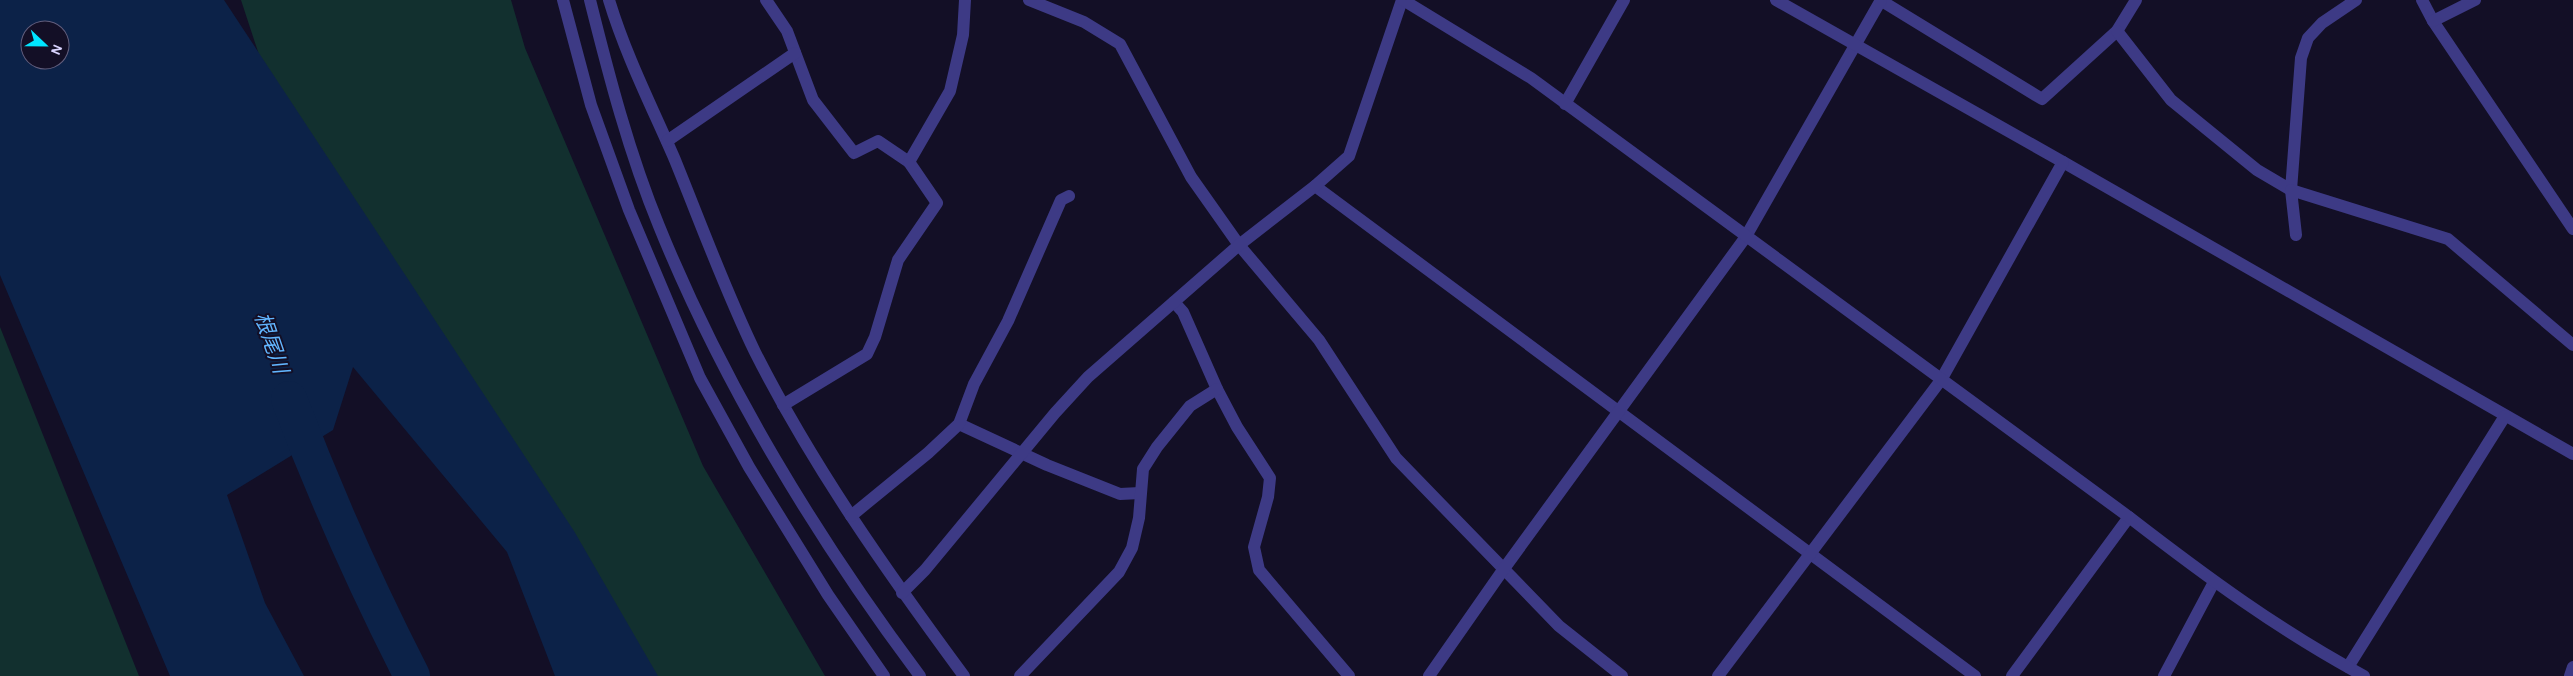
<svg xmlns="http://www.w3.org/2000/svg" width="2573" height="676" font-family="'Alegreya Sans','Noto Sans JP',sans-serif">
<rect width="100%" height="100%" fill="#130f26"/>
<g fill="#12302f">
<polygon points="241,0 511,0 525,48 703,466 825,676 653,676 288,143"/>
<polygon points="0,327 139,676 0,676"/>
</g>
<path fill="#0c2248" fill-rule="evenodd" d="M0 0H224L574 531 658 676H555L507 552 353 367 333 430 227 495 265 603 304 676H170L0 275ZM30 30H60V60H30Z"/>
<g fill="none" stroke-linecap="round" stroke-linejoin="round">
<path stroke="#0c2248" stroke-width="36" d="M289 399C325 494 366 586 412 676"/>
<g stroke="#3d3a85" stroke-width="12">
<polyline points="563,0 591,105 629,210 700,378 749,467 828,595 884,676"/>
<path d="M590 0C609 76 629 153 659 226 723 384 818 540 920 676"/>
<path d="M609 0C626 56 652 107 675 160 701 224 725 290 755 352 813 467 888 573 964 676"/>
<polyline points="766,0 787,31 813,100 854,153 878,141 909,162"/>
<polyline points="1029,0 1084,22 1120,44 1191,177 1239,245 1319,340 1396,458 1559,626 1622,676"/>
<polyline points="1880,0 2042,99 2117,31 2136,0"/>
<polyline points="2422,0 2433,21 2573,229"/>
<polyline points="2433,21 2475,0"/>
<polyline points="2117,31 2171,100 2257,170 2291,190 2301,58 2308,38 2322,23 2356,0"/>
<polyline points="1565,104 1624,0"/>
<polyline points="667,141 795,53"/>
<polyline points="2063,162 2573,454"/>
<polyline points="1315,186 1975,676"/>
<polyline points="2296,235 2291,190 2448,239 2573,345"/>
<polyline points="1174,302 1183,312 1217,389 1237,427 1270,478 1268,497 1254,547 1259,570 1349,676"/>
<polyline points="783,405 867,354 875,337 898,260 937,203 909,162 950,91 963,35 965,0"/>
<polyline points="959,424 1047,465 1120,494 1140,493"/>
<polyline points="851,516 928,453 959,424 974,384 1008,321 1061,200 1069,196"/>
<polyline points="902,593 925,570 1055,413 1088,377 1239,245 1315,186 1349,156 1402,0"/>
<polyline points="2348,667 2505,416"/>
<polyline points="1020,676 1119,572 1132,548 1139,518 1143,469 1157,447 1190,406 1217,389"/>
<polyline points="1429,676 1503,570 1745,238 1881,0"/>
<polyline points="1718,676 1941,380 2063,162 1776,0"/>
<polyline points="2012,676 2129,517"/>
<polyline points="2164,676 2214,582"/>
<polyline points="2570,676 2573,667"/>
</g>
<path stroke="#3d3a85" stroke-width="12" d="M1403 0 1531 78 2129 517C2204 575 2280 631 2364 676"/>
</g>
<g text-anchor="middle" dominant-baseline="central" stroke-width="4" stroke-linejoin="round" paint-order="stroke">
<g font-size="21" font-style="italic" fill="#62b6ff" stroke="#130f26">
<text transform="translate(271 343) rotate(71)">根尾川</text>
</g>
</g>
<g transform="translate(45 45) rotate(112)"><circle r="24" fill="#130f26" stroke="#625e7d"/>
<path d="M0-4L9 19L0 12L-9 19Z" fill="#00e5ff"/>
<text y="-8" font-size="14" font-weight="bold" text-anchor="middle" fill="#d9d4ff">N</text>
</g>
</svg>
